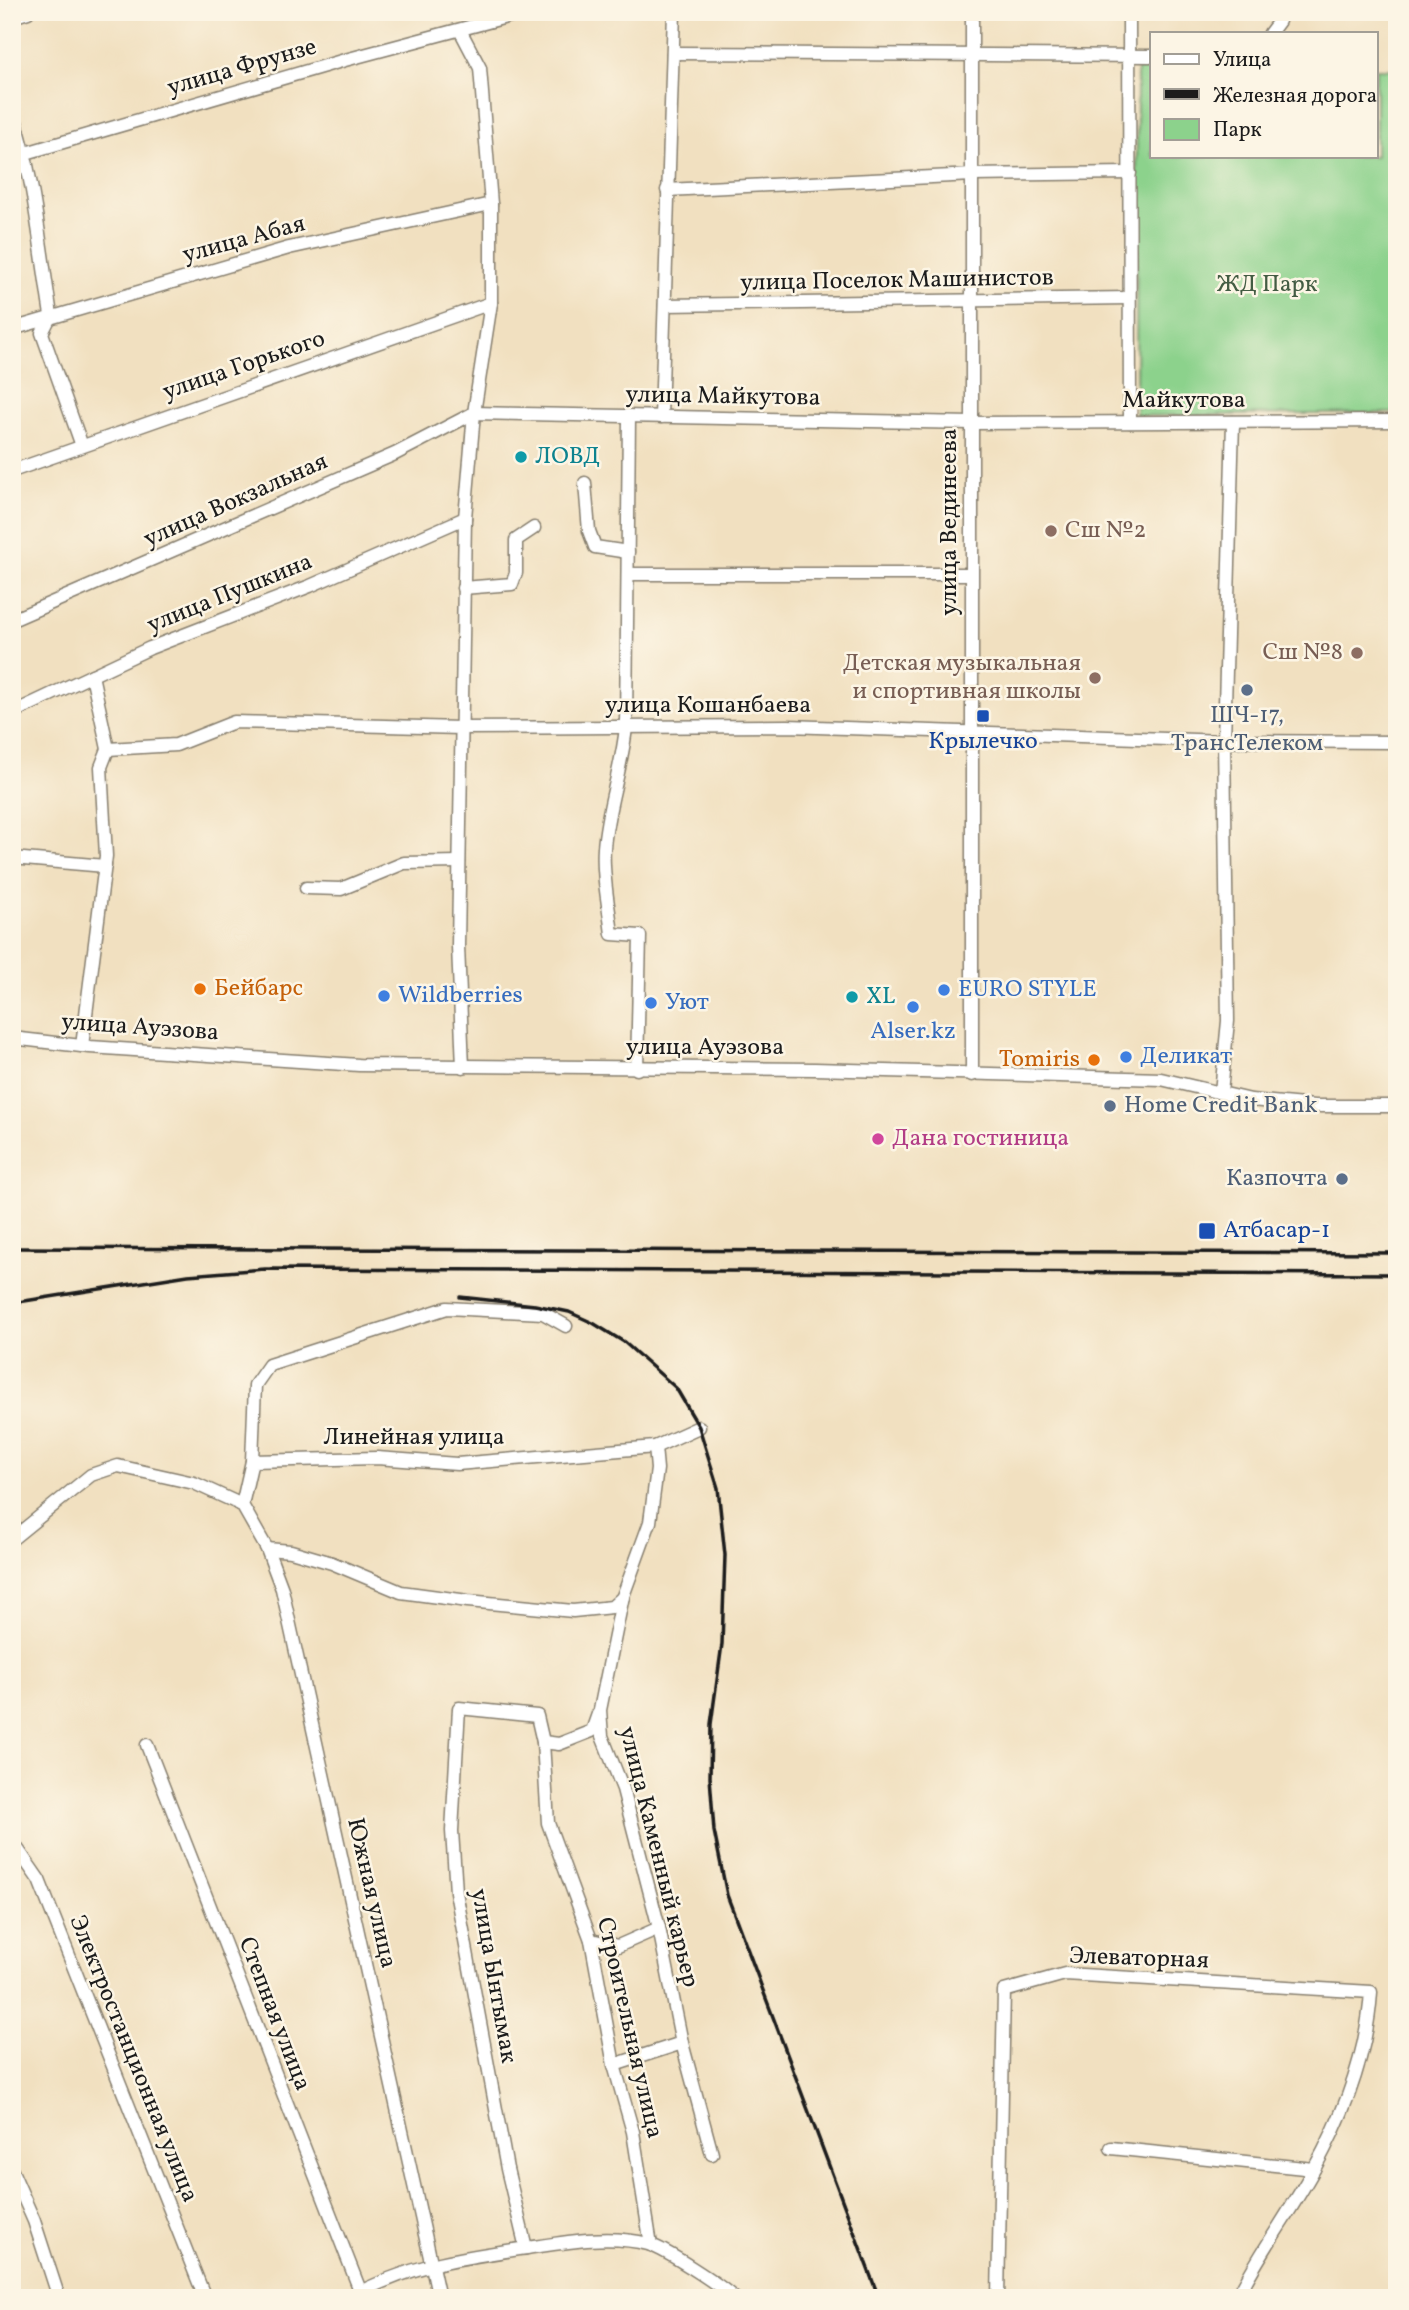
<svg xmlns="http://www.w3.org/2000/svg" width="1409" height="2310" font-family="Vollkorn,serif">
<rect width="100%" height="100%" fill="#fcf5e5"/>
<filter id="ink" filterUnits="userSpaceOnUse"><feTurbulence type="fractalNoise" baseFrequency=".0143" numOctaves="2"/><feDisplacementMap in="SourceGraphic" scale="14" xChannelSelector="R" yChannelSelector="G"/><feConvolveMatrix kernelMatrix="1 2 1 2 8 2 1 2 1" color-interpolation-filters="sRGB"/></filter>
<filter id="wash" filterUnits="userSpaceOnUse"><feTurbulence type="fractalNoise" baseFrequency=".00686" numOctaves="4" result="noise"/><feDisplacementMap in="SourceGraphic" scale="28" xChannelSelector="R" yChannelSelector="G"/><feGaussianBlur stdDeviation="1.57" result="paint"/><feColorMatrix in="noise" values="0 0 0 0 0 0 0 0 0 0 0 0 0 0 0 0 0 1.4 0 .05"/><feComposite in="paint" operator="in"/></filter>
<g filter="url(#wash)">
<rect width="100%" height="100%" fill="#f1e0c0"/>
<polygon fill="#8cd28c" stroke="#547754" stroke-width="2" points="1137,69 1152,69 1152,156 1376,156 1376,69 1397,69 1397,413 1136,416"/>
</g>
<g filter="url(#ink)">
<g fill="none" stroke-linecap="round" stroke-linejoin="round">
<g stroke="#867e6e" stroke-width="15">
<g id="minor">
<polyline points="1129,12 1130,422"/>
<polyline points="12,17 28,12"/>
<polyline points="460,30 480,68 491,204 491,303 474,413 465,518 458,946 463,1067"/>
<polyline points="1270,33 1279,21"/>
<polyline points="673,53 1152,56"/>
<path d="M12 110C34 175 40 247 51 315L42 333 82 446"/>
<polyline points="12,157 345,60 525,12"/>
<polyline points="667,190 973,175 1130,173"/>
<polyline points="665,305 1129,298"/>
<polyline points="12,329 289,248 491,204"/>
<path d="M629 416 626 727C622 769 607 806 604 848 602 876 609 907 612 934L640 936 637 1069"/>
<polyline points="661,417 674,12"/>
<polyline points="12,471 491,303"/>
<polyline points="585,483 589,531 595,547 628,552"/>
<polyline points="628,574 971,574"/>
<polyline points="463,588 512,584 516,573 516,540 534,528"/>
<polyline points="12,620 395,454 474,413 971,423 1397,421"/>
<polyline points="12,713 150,648 310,586 465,518"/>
<polyline points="108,749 176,745 234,722 460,728 788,726 1224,741 1397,742"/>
<polyline points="12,858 105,866"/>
<polyline points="306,888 341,889 404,863 459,862"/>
<polyline points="12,1038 90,1047 359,1065 815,1069 1161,1079 1251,1100 1314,1106 1397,1106"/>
<polyline points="82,1046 106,856 101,767 108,749 92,675"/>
<polyline points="972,1075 972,12"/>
<polyline points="1221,1092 1228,1021 1224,741 1233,422"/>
<polyline points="655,1447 657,1469 650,1522 623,1596 600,1710 602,1736 623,1789 659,1928 682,2043 712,2154"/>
<polyline points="252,1461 255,1385 269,1365 447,1308 543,1313 566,1326"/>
<polyline points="242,1505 267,1549 282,1589 439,2298"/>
<polyline points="242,1505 252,1461 377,1458 457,1464 655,1447 699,1427"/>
<polyline points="12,1539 91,1475 118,1466 194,1483 242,1505"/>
<polyline points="267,1549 291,1551 332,1563 401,1592 468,1601 573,1611 612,1607 623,1597"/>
<polyline points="543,1742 559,1744 592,1731 598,1714"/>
<polyline points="147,1745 363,2298"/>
<polyline points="12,1841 39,1880 205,2298"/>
<polyline points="591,1940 618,1946 659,1928"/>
<polyline points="614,2065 682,2043"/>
<polyline points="1111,2148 1314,2169"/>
<polyline points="12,2171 34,2221 59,2298"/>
<polyline points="526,2248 507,2169 456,1892 452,1831 459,1708 537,1716 543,1742 548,1823 591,1940 614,2065 633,2132 651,2245"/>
<path d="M349 2298C411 2264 458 2258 527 2248 566 2242 609 2234 648 2244 665 2249 720 2285 734 2298"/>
<path d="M998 2298 1004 1991 1065 1974 1371 1992C1367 2054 1344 2115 1314 2169 1290 2213 1259 2253 1237 2298"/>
</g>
</g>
<use href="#minor" stroke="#fff" stroke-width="12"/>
<g stroke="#1c1c1c" stroke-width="3.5">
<polyline points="12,1248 1397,1253"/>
<polyline points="460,1297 535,1305 569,1312 593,1323 624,1342 676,1388 699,1427 718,1488 725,1555 722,1644 711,1724 710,1777 714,1831 727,1895 879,2298"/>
<polyline points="12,1303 188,1275 265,1269 1397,1274"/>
</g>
</g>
</g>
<g fill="#0f9aa8" stroke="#fcf5e5" stroke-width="2.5">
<circle cx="521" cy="457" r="7"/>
<circle cx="852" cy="997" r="7"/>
</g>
<g fill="#8d6e63" stroke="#fcf5e5" stroke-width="2.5">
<circle cx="1051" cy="531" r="7"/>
<circle cx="1357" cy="653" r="7"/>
<circle cx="1095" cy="678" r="7"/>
</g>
<g fill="#5c6f8a" stroke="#fcf5e5" stroke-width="2.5">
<circle cx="1247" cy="690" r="7"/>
<circle cx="1110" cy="1106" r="7"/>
<circle cx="1342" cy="1179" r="7"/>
</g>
<g fill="#1a4fb4" stroke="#fcf5e5" stroke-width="2.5">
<rect x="976" y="709" width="14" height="14" rx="3.5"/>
<rect x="1198" y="1222" width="18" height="18" rx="3.5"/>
</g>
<g fill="#e8710a" stroke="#fcf5e5" stroke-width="2.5">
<circle cx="200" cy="989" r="7"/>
<circle cx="1094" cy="1060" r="7"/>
</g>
<g fill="#3f7fe0" stroke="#fcf5e5" stroke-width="2.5">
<circle cx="944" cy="990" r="7"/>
<circle cx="384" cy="996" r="7"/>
<circle cx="651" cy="1003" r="7"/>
<circle cx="913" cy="1007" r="7"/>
<circle cx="1126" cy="1057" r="7"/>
</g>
<circle fill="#d1479c" stroke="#fcf5e5" stroke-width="2.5" cx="878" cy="1139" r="7"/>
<g text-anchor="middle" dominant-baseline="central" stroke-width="5" stroke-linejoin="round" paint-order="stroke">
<g font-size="24" fill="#1c1c1c" stroke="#fcf5e5">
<text transform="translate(242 68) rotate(-16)">улица Фрунзе</text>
<text transform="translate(244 240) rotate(-15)">улица Абая</text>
<text transform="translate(897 281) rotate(-1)">улица Поселок Машинистов</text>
<text transform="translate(244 366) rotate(-19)">улица Горького</text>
<text transform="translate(723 397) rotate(1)">улица Майкутова</text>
<text x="1184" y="401">Майкутова</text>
<text transform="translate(236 501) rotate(-24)">улица Вокзальная</text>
<text transform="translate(950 522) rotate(-90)">улица Вединеева</text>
<text transform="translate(230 594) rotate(-22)">улица Пушкина</text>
<text x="708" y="706">улица Кошанбаева</text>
<text transform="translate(140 1028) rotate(4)">улица Ауэзова</text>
<text x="705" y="1048">улица Ауэзова</text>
<text x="414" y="1438">Линейная улица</text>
<text transform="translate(658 1857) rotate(76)">улица Каменный карьер</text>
<text transform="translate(371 1893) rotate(77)">Южная улица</text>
<text transform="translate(1139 1959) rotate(2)">Элеваторная</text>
<text transform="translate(493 1976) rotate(80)">улица Ынтымак</text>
<text transform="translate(274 2014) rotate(69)">Степная улица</text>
<text transform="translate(629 2028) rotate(77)">Строительная улица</text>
<text transform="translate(133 2059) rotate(68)">Электростанционная улица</text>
</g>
<g font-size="24" fill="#435c43" stroke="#fcf5e5">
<text x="1267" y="285">ЖД Парк</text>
</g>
<g font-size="24" fill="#0d838f" stroke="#fcf5e5" text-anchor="start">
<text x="535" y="457">ЛОВД</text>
<text x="866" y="997">XL</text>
</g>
<g font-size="24" fill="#785e54" stroke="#fcf5e5" text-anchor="end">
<text x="1065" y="531" text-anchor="start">Сш №2</text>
<text x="1343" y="653">Сш №8</text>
<text x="1081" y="664">Детская музыкальная<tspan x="1081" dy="28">и спортивная школы</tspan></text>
</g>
<g font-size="24" fill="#4e5e75" stroke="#fcf5e5">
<text x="1247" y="716">ШЧ-17,<tspan x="1247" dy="28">ТрансТелеком</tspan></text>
<text x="1124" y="1106" text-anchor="start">Home Credit Bank</text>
<text x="1328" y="1179" text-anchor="end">Казпочта</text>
</g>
<g font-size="24" fill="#164399" stroke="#fcf5e5">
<text x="983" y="742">Крылечко</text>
<text x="1223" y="1231" text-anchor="start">Атбасар-1</text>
</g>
<g font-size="24" fill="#c56008" stroke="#fcf5e5" text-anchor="start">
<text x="214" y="989">Бейбарс</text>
<text x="1080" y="1060" text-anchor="end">Tomiris</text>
</g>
<g font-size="24" fill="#366cbe" stroke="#fcf5e5" text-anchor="start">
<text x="958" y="990">EURO STYLE</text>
<text x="398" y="996">Wildberries</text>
<text x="665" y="1003">Уют</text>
<text x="913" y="1032" text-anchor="middle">Alser.kz</text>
<text x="1140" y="1057">Деликат</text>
</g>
<g font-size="24" fill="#b23c85" stroke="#fcf5e5" text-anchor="start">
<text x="892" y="1139">Дана гостиница</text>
</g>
</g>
<rect width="1409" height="2310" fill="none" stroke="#fcf5e5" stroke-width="42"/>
<rect x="1150" y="32" width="228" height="126" fill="#fcf5e5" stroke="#a29e95" stroke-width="2"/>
<rect x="1164" y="54" width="35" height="10" fill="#ffffff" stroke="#a29e95" stroke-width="2"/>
<text x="1213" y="66" font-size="21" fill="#1c1c1c">Улица</text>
<rect x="1164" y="89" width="35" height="10" fill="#1c1c1c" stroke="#a29e95" stroke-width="2"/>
<text x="1213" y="102" font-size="21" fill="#1c1c1c">Железная дорога</text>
<rect x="1164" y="119" width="35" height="21" fill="#8cd28c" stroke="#a29e95" stroke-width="2"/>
<text x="1213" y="136" font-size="21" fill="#1c1c1c">Парк</text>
</svg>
